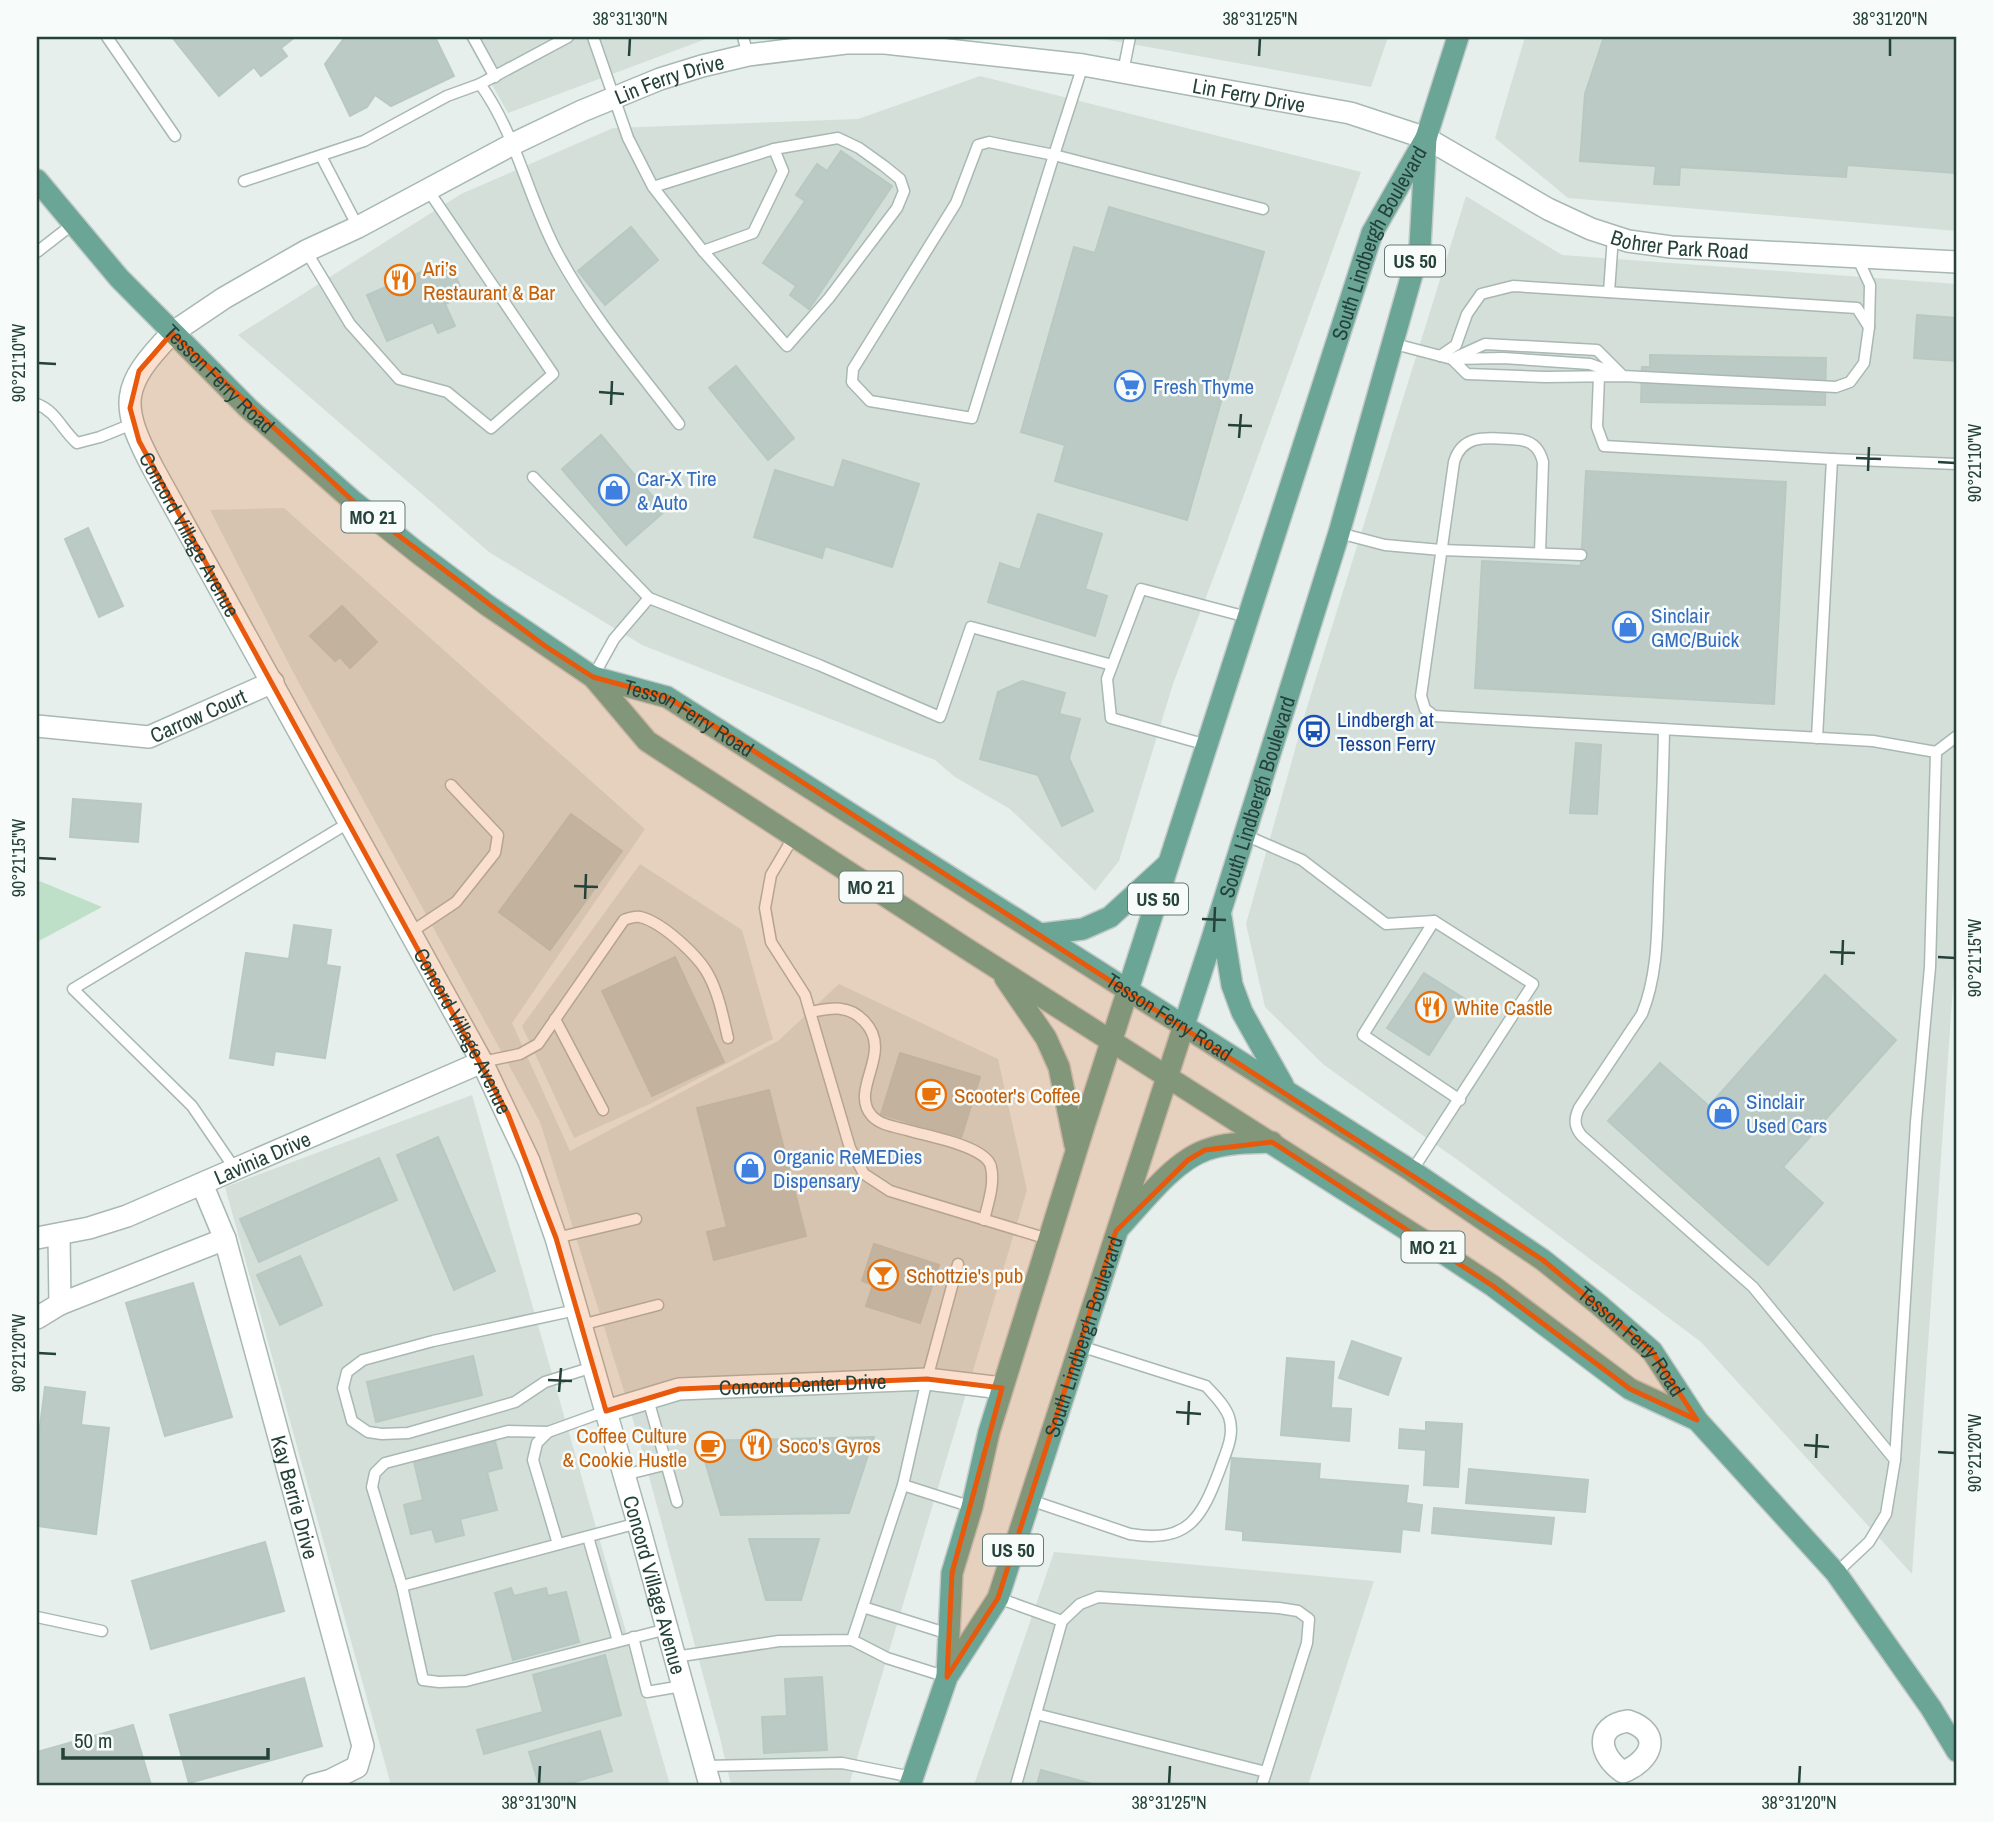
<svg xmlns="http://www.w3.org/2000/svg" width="1994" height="1822" font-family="'Archivo Narrow',sans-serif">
<rect width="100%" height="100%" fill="#e6efeb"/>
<g fill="#d4dfda">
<polygon points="465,37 717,37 706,39 508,113"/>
<polygon points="1092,37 1388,37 1371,87"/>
<polygon points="1525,37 1957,37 1957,231 1568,198 1495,138"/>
<polygon points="980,76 1361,172 1225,547 1173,684 1119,861 1095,891 1010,809 955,777 935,760 642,645 489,552 238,335 461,194 613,128 858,119"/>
<polygon points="1466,196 1562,255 1957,284 1957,929 1912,1574 1701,1342 1466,1166 1324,1065 1265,1007 1246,924 1307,707"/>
<polygon points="284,508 645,829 512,1023 570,1151 778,1041 839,984 998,1059 1027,1190 849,1785 731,1785 719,1734 638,1436 540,1122 293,672 210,510"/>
<polygon points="640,864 742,930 773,1039 652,1103 574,1138 522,1026"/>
<polygon points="472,1095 670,1785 391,1785 225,1187"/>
<polygon points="1054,1552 1374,1581 1308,1785 974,1785"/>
</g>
<polygon fill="#bfe0c8" points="37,880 42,882 102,907 37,942"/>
<g fill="#bbcac4" stroke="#b8c9c2" stroke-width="2">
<polygon points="172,37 295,37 281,48 287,56 261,76 254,67 219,96"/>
<polygon points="345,37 435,37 454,76 391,106 375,95 367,107 350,116 325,64"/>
<polygon points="1604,37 1957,37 1955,173 1847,165 1846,177 1680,167 1679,185 1654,184 1656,166 1580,161 1585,94"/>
<polygon points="841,151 892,186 809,309 790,295 796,286 763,263 805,201 796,195 817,164 827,171"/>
<polygon points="1109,207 1264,252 1187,520 1055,481 1065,445 1021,432 1074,247 1095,253"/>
<polygon points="631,227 658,260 605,305 578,271"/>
<polygon points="449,260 464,296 445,304 455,326 438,333 433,322 387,341 367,295"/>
<polygon points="1917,315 1957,318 1957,361 1914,358"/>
<polygon points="1650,355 1826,358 1825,405 1641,402 1642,367 1650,367"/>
<polygon points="736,366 794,438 768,460 709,388"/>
<polygon points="601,435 665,511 626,545 562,469"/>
<polygon points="843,460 919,484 892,567 825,546 822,558 754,537 775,470 834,488"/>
<polygon points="1586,471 1786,482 1774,704 1475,688 1482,561 1581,566"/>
<polygon points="1038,514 1102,534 1085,589 1107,596 1095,636 988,602 1000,563 1020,570"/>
<polygon points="88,528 123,606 99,617 65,539"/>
<polygon points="342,606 377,642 350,668 340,657 335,661 310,636"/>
<polygon points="1022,681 1065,693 1059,714 1080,719 1069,758 1093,811 1062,826 1038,775 980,759 998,692"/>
<polygon points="1576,743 1601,745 1597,814 1570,813"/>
<polygon points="73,799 141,804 138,842 70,837"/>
<polygon points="571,814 622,851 550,950 499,912"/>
<polygon points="294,925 331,930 326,965 340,967 325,1058 275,1051 273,1065 230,1058 246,953 289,959"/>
<polygon points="675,957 724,1062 652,1096 602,991"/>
<polygon points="1424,973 1465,999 1429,1055 1387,1028"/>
<polygon points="1825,975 1896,1040 1783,1167 1823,1203 1768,1265 1608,1121 1660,1063 1709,1106"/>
<polygon points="900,1053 980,1077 961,1138 881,1114"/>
<polygon points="769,1090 806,1236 714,1260 707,1232 727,1227 697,1108"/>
<polygon points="438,1137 495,1271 454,1290 397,1155"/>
<polygon points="379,1158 397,1200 259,1262 240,1219"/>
<polygon points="874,1244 939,1265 920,1323 866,1306 873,1285 862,1281"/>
<polygon points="300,1256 322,1305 280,1325 257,1275"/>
<polygon points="193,1283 232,1417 165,1436 126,1303"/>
<polygon points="1352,1341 1401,1358 1388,1395 1339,1378"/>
<polygon points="473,1356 482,1395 376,1422 367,1382"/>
<polygon points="1287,1358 1334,1362 1331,1408 1351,1409 1349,1441 1281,1435"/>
<polygon points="45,1387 85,1392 81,1425 109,1428 96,1534 37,1526 37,1450"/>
<polygon points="1426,1422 1462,1424 1458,1487 1424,1485 1426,1450 1399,1448 1400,1429 1426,1431"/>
<polygon points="874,1437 849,1513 721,1515 699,1441"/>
<polygon points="495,1441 502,1468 487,1472 497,1510 460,1519 464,1535 436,1542 432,1529 411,1534 404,1505 423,1500 414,1462"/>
<polygon points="1232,1458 1320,1464 1319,1479 1408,1486 1406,1503 1422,1505 1419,1531 1402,1529 1400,1552 1243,1540 1243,1531 1226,1529"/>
<polygon points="1469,1469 1588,1480 1585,1512 1466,1503"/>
<polygon points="1434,1508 1554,1518 1551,1544 1432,1533"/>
<polygon points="749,1539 819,1539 801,1600 766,1600"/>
<polygon points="265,1542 284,1611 151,1649 132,1581"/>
<polygon points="511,1588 514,1596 546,1588 548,1596 566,1592 579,1642 513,1660 495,1593"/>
<polygon points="605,1655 621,1715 484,1754 477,1730 543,1712 533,1675"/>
<polygon points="822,1677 827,1750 764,1753 762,1717 787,1716 785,1679"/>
<polygon points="304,1678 322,1746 189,1783 170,1715"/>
<polygon points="133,1725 151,1785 37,1785 37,1752"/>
<polygon points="600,1731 612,1771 564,1785 539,1785 529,1752"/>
<polygon points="1041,1770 1096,1785 1037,1785"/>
</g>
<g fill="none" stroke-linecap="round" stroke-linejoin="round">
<g stroke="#a8b8b2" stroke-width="13">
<g id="service">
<polyline points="107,37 175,136"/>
<polyline points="473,37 495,77"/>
<polyline points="593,37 628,138 653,187 703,251 753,233 783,171 774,149 653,187"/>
<polyline points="743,37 748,55"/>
<polyline points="1083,65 1054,155 972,418 870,401 852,382 853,369 956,203 978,145 989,142 1054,155 1263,209"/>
<polyline points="1123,72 1130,37"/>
<polyline points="480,84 568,37"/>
<polyline points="321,156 358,227"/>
<path d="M244 181 364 141 447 96 480 84C517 135 528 199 558 254 591 315 637 369 679 424"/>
<polyline points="306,251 350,324 399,379 447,392 491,428 553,374 428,190"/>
<polyline points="703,251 787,346 829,298 897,208 904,191 900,179 884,166 859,148 838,138 774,149"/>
<polyline points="37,252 73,224"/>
<polyline points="1609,292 1613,236"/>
<polyline points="1391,343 1452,359 1503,358 1590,364 1615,373"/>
<polyline points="1440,356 1456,345 1467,314 1481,294 1513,286 1857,308 1869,327"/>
<polyline points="1599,376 1597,427 1604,446 1832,459"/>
<polyline points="1623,376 1597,350 1485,344 1452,359 1467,374 1545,377 1623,376 1836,387 1850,382 1864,363 1869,327 1870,285 1857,257"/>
<path d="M37 404C57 412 61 429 77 443L100 437 132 424"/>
<polyline points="533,477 649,598"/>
<polyline points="1339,533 1385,545 1441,550 1581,555"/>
<path d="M1540 553 1543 462C1540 450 1534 442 1521 440 1495 439 1463 430 1454 462L1421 696 1425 709 1434 716 1873 741 1936 752 1930 967 1916 1122 1895 1460 1886 1514 1869 1542 1836 1573"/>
<polyline points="593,677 614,639 649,598 819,665 940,717 971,627 1112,665"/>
<path d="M1664 730C1663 781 1661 831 1659 881 1657 926 1659 972 1642 1014L1579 1108C1574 1119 1574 1127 1582 1136L1753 1287 1895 1460"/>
<polyline points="1817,738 1832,459 1957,464"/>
<polyline points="1207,745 1111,718 1107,679 1141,589 1247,617"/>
<polyline points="1936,752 1957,736"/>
<polyline points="1245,835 1302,860 1386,924 1434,921 1533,984 1412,1171"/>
<polyline points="794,836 771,875 765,908 771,942 805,995 850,1148 864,1174 890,1191 1048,1239"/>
<polyline points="1434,921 1363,1035 1460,1100"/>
<polyline points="411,932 456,902 495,853 498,835 451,785"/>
<path d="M810 1012C831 1008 848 1004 864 1021 895 1053 848 1089 872 1116 880 1125 896 1127 907 1130 926 1136 987 1146 991 1167 995 1184 988 1203 984 1220"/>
<polyline points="555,1019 603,1110"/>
<path d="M482 1062 520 1054 538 1044 624 920C629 918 634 916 640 917 662 922 699 956 709 976 719 995 723 1017 728 1038"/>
<polyline points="235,1169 192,1106 73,989 350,822"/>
<polyline points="556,1238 636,1219"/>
<polyline points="576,1310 433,1341 363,1360 347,1372 343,1388 352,1421 368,1432 382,1434 408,1433 515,1402 545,1382 593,1367"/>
<polyline points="581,1325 658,1305"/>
<polyline points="648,1399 677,1502"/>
<polyline points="606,1411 548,1432 508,1431 385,1463 375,1473 372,1487 402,1586 423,1680 439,1682 466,1681 667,1629"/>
<polyline points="548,1432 537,1443 533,1460 558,1544"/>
<polyline points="624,1475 668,1464"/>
<polyline points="903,1485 972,1507"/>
<path d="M1030 1500 1130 1534C1189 1544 1202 1517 1220 1469 1226 1452 1235 1435 1229 1417 1225 1405 1214 1395 1206 1386L1080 1346"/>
<polyline points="588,1537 618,1641"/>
<polyline points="402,1586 638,1523"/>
<polyline points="998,1598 1062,1621"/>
<polyline points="863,1607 949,1634"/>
<polyline points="37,1617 102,1631"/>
<polyline points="633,1637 647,1692 682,1686"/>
<polyline points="852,1640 887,1658 947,1677"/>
<polyline points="675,1657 779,1641 852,1640 903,1485 927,1379 958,1264"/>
<polyline points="1036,1714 1266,1772"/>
<polyline points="705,1766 842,1763 912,1777"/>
<polyline points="1016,1785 1062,1621 1080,1604 1098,1597 1279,1608 1298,1611 1309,1619 1307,1643 1262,1785"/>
</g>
</g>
<g stroke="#a8b8b2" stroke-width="24">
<g id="minor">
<path id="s1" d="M172 333 224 298 306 251 358 227 513 144 582 111 660 79 702 66 748 55 846 43H885L1083 65 1350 113 1426 138 1548 209 1591 229 1628 241 1671 247 1957 262"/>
<path id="s2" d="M37 726 149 737 273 682"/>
<path id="s3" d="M202 1184 225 1239 363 1746 357 1767 331 1780 313 1785"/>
<polyline points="60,1304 225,1239"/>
<polyline points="37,1318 60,1304 59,1235"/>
<path id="s4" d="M606 1411 679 1389 927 1379 1002 1388"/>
<path d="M1628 1721C1664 1733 1651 1761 1623 1772 1599 1756 1593 1726 1628 1721Z"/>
</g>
</g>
<g stroke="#a8b8b2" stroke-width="24">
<g id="tertiary">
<path id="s5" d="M172 333C120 387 119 404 154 470L482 1062 529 1161 556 1238 638 1523 710 1785"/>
<path id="s6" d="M37 1238 89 1228 127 1216 482 1062"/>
</g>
</g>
<g stroke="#c2cac8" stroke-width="24">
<g id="primary">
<path id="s7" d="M37 180 119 278 248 408 353 501 418 553 487 605 593 677 647 741 967 949 1440 1251 1493 1286 1630 1389 1697 1420"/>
<path id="s8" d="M593 677 667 697 1412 1171 1543 1260 1598 1304 1652 1351 1697 1420 1836 1573 1931 1708 1957 1751"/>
<polyline points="1221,917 1232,985 1242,1012 1283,1085"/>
<polyline points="1042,934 1083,929 1110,917 1168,864"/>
<polyline points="1005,978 1046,1038 1059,1067 1075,1145"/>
<path d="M1120 1227C1143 1202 1174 1161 1206 1150 1227 1142 1250 1143 1272 1142"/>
<path id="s9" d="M947 1675 952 1573 972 1507 989 1432 1084 1126 1372 233 1426 138 1458 37"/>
<path id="s10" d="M910 1785 947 1677 998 1598 1211 942 1339 533 1420 246 1426 138"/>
</g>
</g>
<use href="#service" stroke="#fff" stroke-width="10"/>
<use href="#minor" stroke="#fff" stroke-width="21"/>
<use href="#tertiary" stroke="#fff" stroke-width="21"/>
<use href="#primary" stroke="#6aa596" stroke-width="21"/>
</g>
<path fill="#e8590c" fill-opacity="0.2" stroke="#e8590c" stroke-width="5" stroke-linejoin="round" d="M172 333 353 501 545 646 593 677 667 697 740 742 1543 1260 1652 1351 1697 1420 1630 1389 1493 1286 1272 1142 1205 1150 1188 1160 1116 1231 998 1598 947 1677 952 1573 1002 1388 927 1379 679 1389 606 1411 556 1238 508 1114 139 441 130 408 139 371Z"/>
<path fill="none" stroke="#24423a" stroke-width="2.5" d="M629 56 630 38M1259 56 1260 38M1890 56V38M38 363 56 364M599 392 624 394M611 405 612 381M1228 425 1252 426M1239 438 1241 414M1856 458 1881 459M1938 462 1955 463M1868 471 1869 447M38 858 56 859M574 886 598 887M585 899 586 874M1202 919 1226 920M1214 932 1215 907M1830 952 1855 953M1938 957 1955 958M1842 965 1843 940M38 1353 56 1354M548 1380 572 1381M559 1392 561 1368M1176 1412 1201 1414M1188 1425 1189 1401M1804 1445 1829 1447M1938 1452 1955 1453M1816 1458 1817 1434M539 1784 540 1766M1169 1784 1170 1766M1799 1784 1800 1766"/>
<defs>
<g id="restaurant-ring" transform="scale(1.575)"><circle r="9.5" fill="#f7fbf9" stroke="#e8710a" stroke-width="1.5"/><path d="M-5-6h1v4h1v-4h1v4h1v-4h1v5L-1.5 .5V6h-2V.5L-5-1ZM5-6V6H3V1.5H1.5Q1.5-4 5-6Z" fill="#e8710a"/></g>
<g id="supermarket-ring" transform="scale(1.575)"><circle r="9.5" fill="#f7fbf9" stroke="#3f7fe0" stroke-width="1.5"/><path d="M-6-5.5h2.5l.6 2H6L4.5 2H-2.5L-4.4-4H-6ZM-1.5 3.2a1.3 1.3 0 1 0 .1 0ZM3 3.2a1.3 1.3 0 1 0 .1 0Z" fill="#3f7fe0"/></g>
<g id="shop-ring" transform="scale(1.575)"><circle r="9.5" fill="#f7fbf9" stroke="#3f7fe0" stroke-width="1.5"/><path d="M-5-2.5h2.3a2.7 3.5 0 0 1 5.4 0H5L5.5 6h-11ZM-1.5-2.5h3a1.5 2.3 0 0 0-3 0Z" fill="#3f7fe0"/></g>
<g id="bus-ring" transform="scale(1.575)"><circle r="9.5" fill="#f7fbf9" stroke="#1a4fb4" stroke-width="1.5"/><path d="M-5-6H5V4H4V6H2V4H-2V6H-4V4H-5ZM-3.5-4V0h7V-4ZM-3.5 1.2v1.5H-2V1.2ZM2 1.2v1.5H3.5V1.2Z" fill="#1a4fb4"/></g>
<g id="cafe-ring" transform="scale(1.575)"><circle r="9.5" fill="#f7fbf9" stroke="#e8710a" stroke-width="1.5"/><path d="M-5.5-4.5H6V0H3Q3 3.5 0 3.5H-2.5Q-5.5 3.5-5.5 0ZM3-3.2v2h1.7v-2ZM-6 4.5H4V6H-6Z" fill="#e8710a"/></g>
<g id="bar-ring" transform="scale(1.575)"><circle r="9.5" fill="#f7fbf9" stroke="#e8710a" stroke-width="1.5"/><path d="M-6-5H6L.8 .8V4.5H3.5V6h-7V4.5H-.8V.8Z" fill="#e8710a"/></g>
</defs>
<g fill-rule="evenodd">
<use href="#restaurant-ring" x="400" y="280"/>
<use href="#supermarket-ring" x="1130" y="386"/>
<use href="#shop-ring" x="614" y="490"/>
<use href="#shop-ring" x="1628" y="627"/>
<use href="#bus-ring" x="1314" y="731"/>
<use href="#restaurant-ring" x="1431" y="1007"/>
<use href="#cafe-ring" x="931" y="1095"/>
<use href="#shop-ring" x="1723" y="1113"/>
<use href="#shop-ring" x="750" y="1168"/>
<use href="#bar-ring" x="883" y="1275"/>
<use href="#restaurant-ring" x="756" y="1445"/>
<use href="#cafe-ring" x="710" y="1447"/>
</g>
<g text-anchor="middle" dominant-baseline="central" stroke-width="5" stroke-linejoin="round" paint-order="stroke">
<g fill="#f7fbf9" stroke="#637a73" stroke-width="2">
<rect x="1385" y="245.5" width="60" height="31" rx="5"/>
<rect x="341.5" y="501.5" width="63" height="31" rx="5"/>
<rect x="839.5" y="871.5" width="63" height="31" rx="5"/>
<rect x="1128" y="883.5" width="60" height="31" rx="5"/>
<rect x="1401.5" y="1231.5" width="63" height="31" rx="5"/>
<rect x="983" y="1534.5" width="60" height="31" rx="5"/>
</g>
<g font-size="19" font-weight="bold" fill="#24423a">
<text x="1415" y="261">US 50</text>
<text x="373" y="517">MO 21</text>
<text x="871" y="887">MO 21</text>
<text x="1158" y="899">US 50</text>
<text x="1433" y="1247">MO 21</text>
<text x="1013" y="1550">US 50</text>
</g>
<g font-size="21" fill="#24423a" stroke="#f7fbf9">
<text stroke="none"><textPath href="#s1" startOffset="560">Lin Ferry Drive</textPath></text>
<text stroke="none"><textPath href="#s1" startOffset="1148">Lin Ferry Drive</textPath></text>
<text stroke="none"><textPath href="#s1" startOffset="1610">Bohrer Park Road</textPath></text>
<text stroke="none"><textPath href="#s9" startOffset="1500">South Lindbergh Boulevard</textPath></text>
<text stroke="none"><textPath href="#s7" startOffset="270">Tesson Ferry Road</textPath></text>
<text stroke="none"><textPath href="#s5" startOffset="229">Concord Village Avenue</textPath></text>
<text stroke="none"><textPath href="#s2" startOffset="166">Carrow Court</textPath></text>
<text stroke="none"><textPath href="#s8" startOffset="105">Tesson Ferry Road</textPath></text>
<text stroke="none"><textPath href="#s10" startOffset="1050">South Lindbergh Boulevard</textPath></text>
<text stroke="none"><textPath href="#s8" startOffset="672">Tesson Ferry Road</textPath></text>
<text stroke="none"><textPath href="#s5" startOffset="796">Concord Village Avenue</textPath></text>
<text stroke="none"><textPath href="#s6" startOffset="240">Lavinia Drive</textPath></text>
<text stroke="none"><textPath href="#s10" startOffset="483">South Lindbergh Boulevard</textPath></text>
<text stroke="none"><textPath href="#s8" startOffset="1239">Tesson Ferry Road</textPath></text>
<text stroke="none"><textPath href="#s4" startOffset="200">Concord Center Drive</textPath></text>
<text stroke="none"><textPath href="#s3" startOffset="327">Kay Berrie Drive</textPath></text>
<text stroke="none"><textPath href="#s5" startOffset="1384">Concord Village Avenue</textPath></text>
</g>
<g font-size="21" fill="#c56008" stroke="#f7fbf9" text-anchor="start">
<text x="423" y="268">Ari’s<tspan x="423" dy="24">Restaurant &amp; Bar</tspan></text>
<text x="1454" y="1007">White Castle</text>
<text x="954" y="1095">Scooter's Coffee</text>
<text x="906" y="1275">Schottzie's pub</text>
<text x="687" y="1435" text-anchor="end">Coffee Culture<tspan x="687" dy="24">&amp; Cookie Hustle</tspan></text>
<text x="779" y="1445">Soco's Gyros</text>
</g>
<g font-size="21" fill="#366cbe" stroke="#f7fbf9" text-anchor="start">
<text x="1153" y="386">Fresh Thyme</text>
<text x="637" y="478">Car-X Tire<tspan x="637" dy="24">&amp; Auto</tspan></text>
<text x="1651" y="615">Sinclair<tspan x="1651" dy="24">GMC/Buick</tspan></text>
<text x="1746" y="1101">Sinclair<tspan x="1746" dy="24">Used Cars</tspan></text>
<text x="773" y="1156">Organic ReMEDies<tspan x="773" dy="24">Dispensary</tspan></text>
</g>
<g font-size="21" fill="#164399" stroke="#f7fbf9" text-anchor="start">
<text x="1337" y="719">Lindbergh at<tspan x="1337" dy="24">Tesson Ferry</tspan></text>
</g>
</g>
<rect width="1994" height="1822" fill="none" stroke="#f7fbf9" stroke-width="77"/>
<path d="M63 1748v10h205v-10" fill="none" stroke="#24423a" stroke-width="3.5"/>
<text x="74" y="1748" font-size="21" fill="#24423a" stroke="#f7fbf9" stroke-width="5" paint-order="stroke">50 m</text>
<rect x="38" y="38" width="1917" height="1746" fill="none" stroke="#24423a" stroke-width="2.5"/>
<g font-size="18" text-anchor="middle" fill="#24423a">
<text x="630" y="25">38°31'30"N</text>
<text x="1260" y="25">38°31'25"N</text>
<text x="1890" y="25">38°31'20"N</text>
<text transform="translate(19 363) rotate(-90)" y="6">90°21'10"W</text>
<text transform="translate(1975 463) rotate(-90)" y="6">90°21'10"W</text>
<text transform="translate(19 858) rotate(-90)" y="6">90°21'15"W</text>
<text transform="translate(1975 958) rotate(-90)" y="6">90°21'15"W</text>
<text transform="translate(19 1353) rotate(-90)" y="6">90°21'20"W</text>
<text transform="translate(1975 1453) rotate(-90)" y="6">90°21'20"W</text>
<text x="539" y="1809">38°31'30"N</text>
<text x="1169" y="1809">38°31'25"N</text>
<text x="1799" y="1809">38°31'20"N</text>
</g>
</svg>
